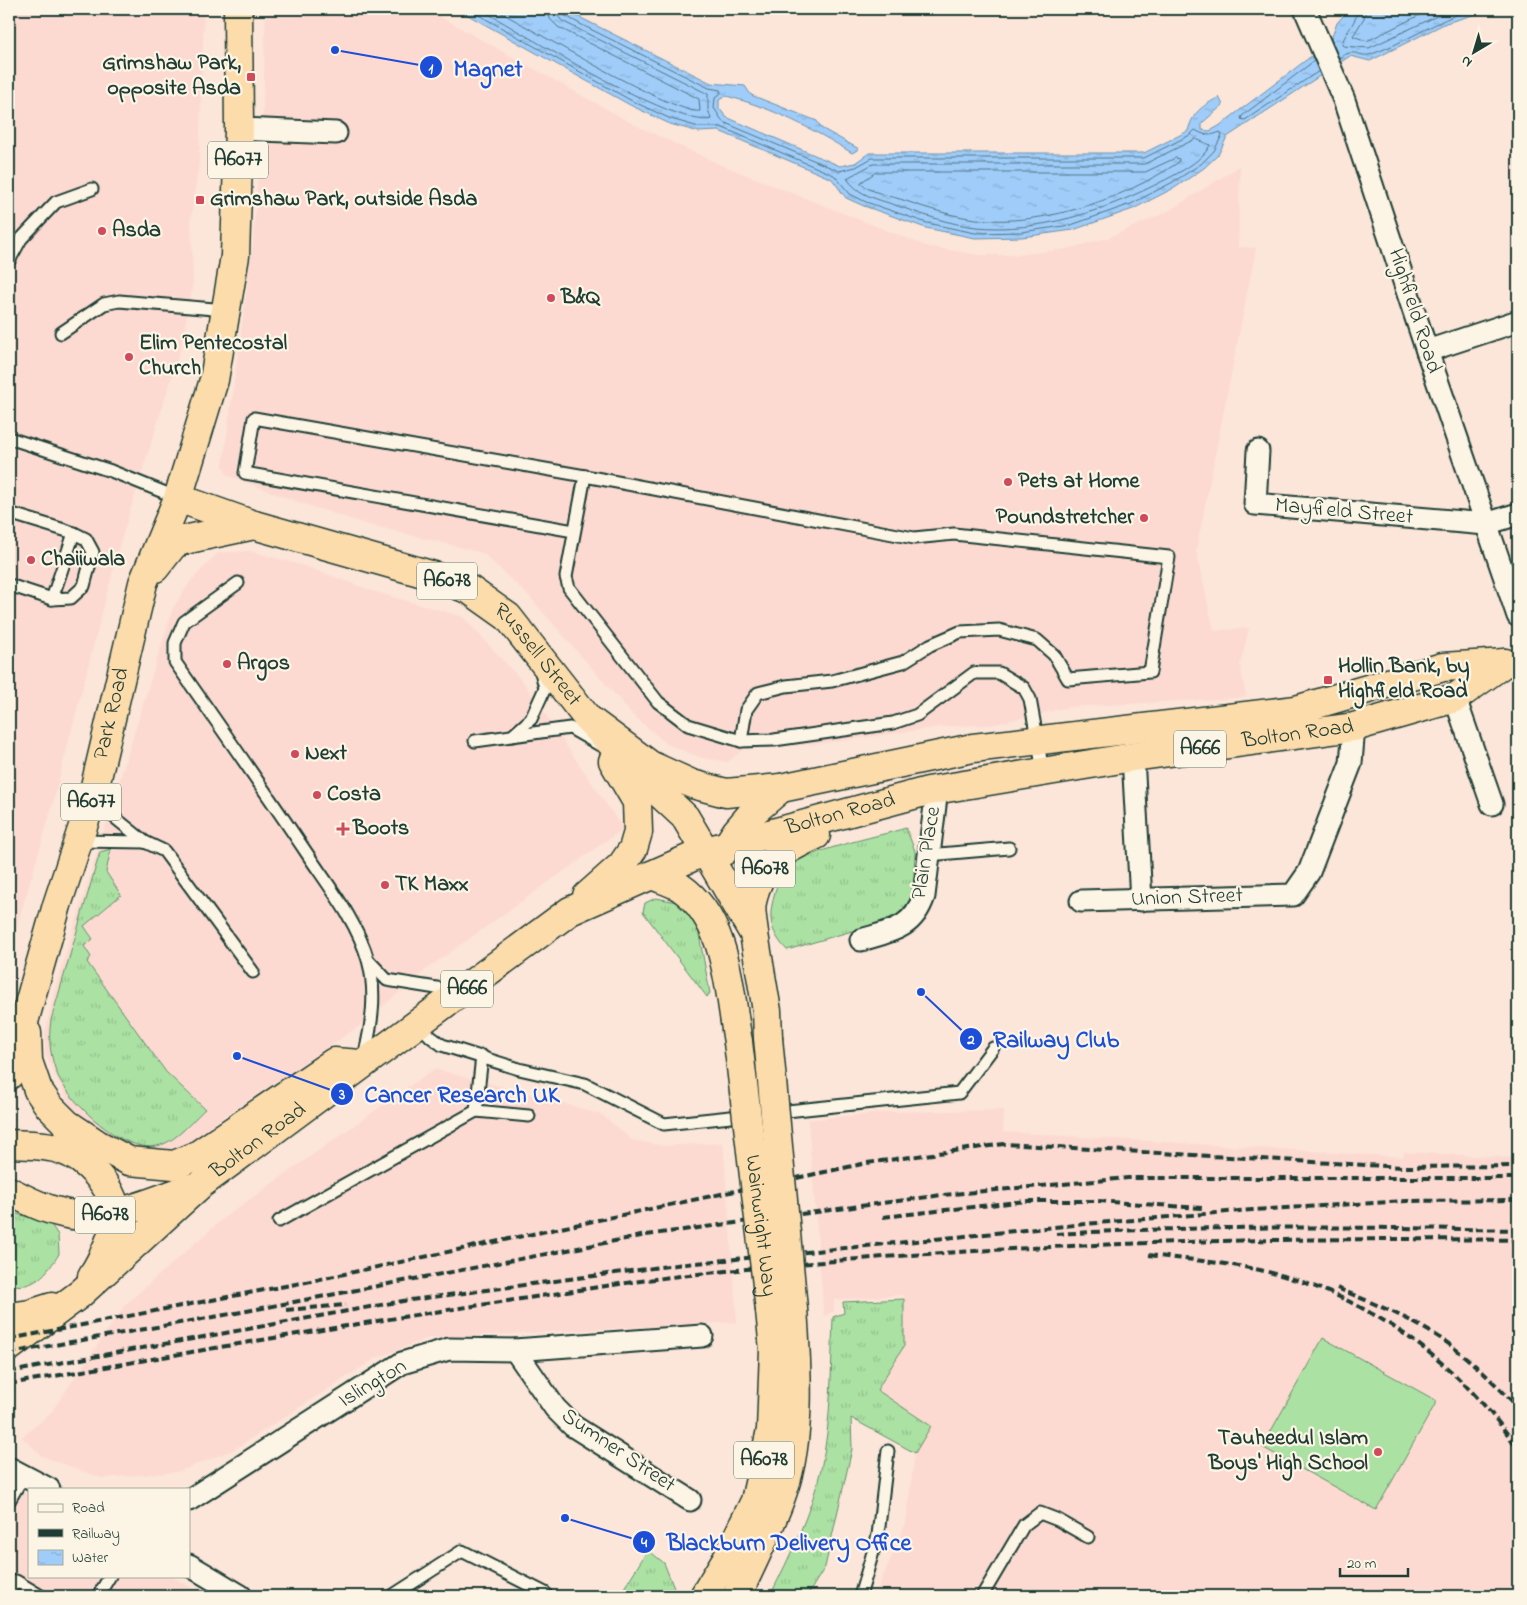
<svg xmlns="http://www.w3.org/2000/svg" width="1527" height="1605" font-family="'Indie Flower',sans-serif">
<defs>
<pattern id="grass-tufts" width="24" height="20" patternUnits="userSpaceOnUse" patternTransform="scale(1.25)"><rect width="24" height="20" fill="#abe1a3"/><path d="M3 7l-1-3M5 7V3M7 7l1-3M15 17l-1-3M17 17v-4M19 17l1-3" fill="none" stroke="#93c28d"/></pattern>
<pattern id="water-ripples" width="26" height="14" patternUnits="userSpaceOnUse" patternTransform="scale(1.25)"><rect width="26" height="14" fill="#9fccf9"/><path d="M2 4q2-2 4 0t4 0M15 11q2-2 4 0t4 0" fill="none" stroke="#88b0d6"/></pattern>
</defs>
<rect width="100%" height="100%" fill="#fce5d9"/>
<filter id="ink" filterUnits="userSpaceOnUse"><feTurbulence type="fractalNoise" baseFrequency=".02" numOctaves="2"/><feDisplacementMap in="SourceGraphic" scale="10" xChannelSelector="R" yChannelSelector="G"/><feConvolveMatrix kernelMatrix="1 2 1 2 8 2 1 2 1" color-interpolation-filters="sRGB"/></filter>
<g filter="url(#ink)">
<g fill="#fcdad1">
<polygon points="9,9 204,9 199,163 191,218 193,283 181,347 120,543 48,821 9,952"/>
<polygon points="266,9 426,9 635,125 721,165 926,246 978,255 1018,255 1067,249 1108,238 1167,212 1240,166 1238,247 1256,248 1196,551 1214,631 1249,628 1240,665 1246,696 1236,698 1068,707 990,725 948,726 817,744 744,749 728,762 699,757 667,744 632,714 529,596 483,553 363,523 301,503 227,475 223,465 253,243 263,113"/>
<polygon points="250,551 304,566 375,592 463,617 523,682 623,829 428,968 358,1027 223,1117 185,1148 159,1156 127,1152 92,1128 72,1110 45,1053 45,1033 55,989 173,608 190,582 218,553"/>
<polygon points="434,1069 556,1101 602,1115 632,1140 663,1146 723,1143 737,1322 429,1338 376,1358 235,1449 177,1472 102,1478 42,1456 22,1437 50,1414 125,1305 225,1217"/>
<polygon points="1004,1110 1003,1132 1403,1157 1404,1152 1515,1158 1518,1153 1518,1596 882,1596 876,1593 906,1523 915,1453 931,1426 876,1391 904,1346 904,1295 834,1300 834,1311 824,1316 808,1120 889,1112"/>
<polygon points="9,1485 29,1494 29,1576 171,1576 205,1596 9,1596"/>
</g>
<g fill="url(#grass-tufts)" stroke="#658f6c">
<path d="M906 828 915 851 913 900 900 917 787 950C775 938 768 923 772 905 774 893 778 879 786 869 802 851 880 836 906 828Z"/>
<path d="M111 849 106 872 121 895 84 926 93 939 84 946 91 957 87 962 166 1072 205 1109C191 1122 176 1142 157 1146 123 1154 71 1103 58 1076 50 1057 48 1039 51 1020L100 852Z"/>
<polygon points="656,898 677,902 696,919 710,993 707,997 643,912 645,903"/>
<path d="M17 1214 50 1223 58 1235 59 1254C47 1273 34 1291 9 1284V1217Z"/>
<path d="M904 1299V1346L877 1390 931 1426 915 1453 851 1418 852 1449 825 1567 807 1596H770C790 1556 811 1513 821 1469 832 1419 831 1367 833 1317L844 1313 843 1302Z"/>
<polygon points="648,1550 664,1563 677,1596 619,1596"/>
</g>
<polygon fill="#abe1a3" stroke="#658f6c" points="1323,1338 1437,1401 1376,1510 1262,1447"/>
<path fill="url(#water-ripples)" stroke="#6c93aa" d="M457 9H563L711 83 745 86 751 95 817 121 821 128 859 149 852 153C813 129 771 107 726 96L719 100V108L726 117 840 166 855 163 869 153H1144L1188 131C1193 111 1203 106 1219 97L1223 105 1202 123V130L1210 131 1219 126 1330 42 1337 23 1349 9H1493L1446 23 1370 61 1350 56 1227 137 1218 155 1204 168 1176 187 1133 209 1073 230 1022 237 975 238 926 228 864 206 846 198 832 179 719 131 699 132 670 124 630 105Z"/>
<g fill="none" stroke-linecap="round" stroke-linejoin="round">
<g stroke="#527683" stroke-width="1">
<path d="M468 9 632 101 671 119 699 127H721L834 175 850 194 866 202 927 223 975 233 1021 232 1071 225 1131 204 1173 182 1201 164 1214 151 1222 135 1220 132C1209 137 1204 135 1195 130L1190 135 1144 158H872L856 167 839 171 723 122 714 108 715 98 721 93 720 90 709 88 580 24 564 15 562 9"/>
<path d="M480 9C517 30 677 129 711 119L708 109V94L562 21 557 15 555 9"/>
<path d="M495 9C524 25 677 116 700 111L699 99 558 27 550 19 548 9"/>
<path d="M1358 9C1358 19 1346 32 1342 43L1343 46 1369 48 1452 9"/>
<polyline points="1366,9 1364,18 1353,36 1367,41 1432,9"/>
<path d="M1339 58C1356 46 1359 59 1372 54 1406 42 1436 21 1471 9"/>
<polyline points="1314,61 1242,116 1241,119 1245,120 1319,71"/>
<path d="M1196 139 1210 145C1202 162 1175 175 1159 183 1104 211 1039 233 976 227 948 224 921 214 895 205 877 199 857 195 847 178L873 164H1144Z"/>
<path d="M1176 158 1179 159V162C1124 199 1043 227 976 219 952 216 929 209 906 201 892 196 871 193 860 183L876 172H1145Z"/>
</g>
<g stroke="#1f3d34" stroke-width="15">
<g id="service">
<polyline points="9,261 21,239 56,202 92,189"/>
<polyline points="61,333 104,304 119,301 226,310"/>
<polyline points="9,438 111,471 178,498"/>
<polyline points="585,476 566,577 569,588 658,702 688,725 741,741 774,740 893,723 917,715 974,673 999,673 1024,688 1030,699 1043,771"/>
<polyline points="9,513 74,533 86,539 93,552 84,586 71,598 52,599 9,585"/>
<polyline points="574,531 245,473 254,418 585,476 914,538 954,534 1169,557 1150,672 1068,679 1054,655 1037,640 999,630 960,632 930,645 903,662 832,681 786,686 758,693 746,710 741,741"/>
<path d="M238 583 184 622 175 643V662C219 725 263 788 306 852 328 885 357 921 368 960 377 992 372 1025 364 1057"/>
<polyline points="52,599 74,533"/>
<polyline points="512,736 531,719 545,688 541,672"/>
<polyline points="475,741 570,728 598,744"/>
<polyline points="93,800 145,842 164,851 253,972"/>
<polyline points="78,841 145,842"/>
<polyline points="928,855 1009,848"/>
<polyline points="369,961 387,980 455,991"/>
<polyline points="420,1025 431,1037 442,1045 519,1069 585,1084 664,1124 959,1093 993,1048"/>
<polyline points="476,1111 529,1116"/>
<polyline points="279,1221 476,1111 482,1056"/>
<polyline points="9,1501 24,1475"/>
<polyline points="9,1593 16,1581 41,1596"/>
<polyline points="98,1596 110,1576"/>
<polyline points="392,1596 462,1551 545,1593 547,1596"/>
<polyline points="860,1596 878,1535 888,1451"/>
<polyline points="982,1596 1024,1525 1040,1513 1058,1520 1088,1537"/>
</g>
</g>
<g stroke="#1f3d34" stroke-width="25">
<g id="minor">
<polyline points="1305,9 1344,100 1427,351 1518,616"/>
<polyline points="239,129 336,133"/>
<polyline points="1427,351 1518,321"/>
<polyline points="1258,451 1255,504 1486,524 1518,514"/>
<polyline points="1455,698 1492,804"/>
<polyline points="1133,757 1141,900"/>
<polyline points="1081,901 1293,895 1309,872 1351,763 1354,727"/>
<path d="M861 940C891 931 913 929 924 896L937 789"/>
<polyline points="515,1350 555,1408 573,1426 690,1500"/>
<polyline points="9,1468 49,1489"/>
<polyline points="189,1500 402,1363 449,1349 515,1350 702,1336"/>
<polyline points="189,1565 241,1596"/>
</g>
</g>
<g stroke="#1f3d34" stroke-width="31">
<g id="trunk">
<path id="s1" d="M178 498 254 525 434 576 470 590 508 617 588 719 657 791 685 817 754 934 767 1011 768 1038"/>
<polyline points="155,568 174,544 184,540 254,525"/>
<polyline points="588,719 650,765 692,784 726,793 781,788 973,748 1296,710 1443,667 1505,663"/>
<polyline points="724,851 736,832 753,812 781,788"/>
<path d="M652 875C661 879 672 882 680 887 728 920 729 991 738 1042"/>
<polyline points="587,896 622,865 633,849 638,832 637,802 613,761"/>
<path d="M754 933C753 923 750 911 752 902 759 863 783 850 816 835"/>
<polyline points="27,1033 28,1061 38,1090 49,1106 67,1124 97,1144 129,1161 174,1165 196,1156 334,1062 361,1064"/>
<path id="s2" d="M9 1075 57 905 92 799 143 583 178 498 214 380 235 256 239 129 238 9"/>
<path d="M9 1144C26 1145 46 1144 62 1150 86 1158 112 1186 116 1212 118 1227 101 1263 92 1276"/>
<path d="M9 1191C25 1199 41 1208 59 1212 104 1225 148 1203 190 1188"/>
<polyline points="9,1317 30,1314 52,1307"/>
<path id="s3" d="M9 1347 80 1294 201 1184 570 911 706 851 928 791 1133 757 1354 727 1455 698 1504 663"/>
<polyline points="704,1596 727,1558 755,1501 771,1430 774,1350 770,1310"/>
<path d="M737 1596C752 1562 771 1527 783 1491 802 1436 797 1366 793 1309"/>
</g>
</g>
<use href="#service" stroke="#fcf5e5" stroke-width="11"/>
<use href="#minor" stroke="#fcf5e5" stroke-width="21"/>
<use href="#trunk" stroke="#fddcac" stroke-width="28"/>
<g stroke="#1f3d34" stroke-width="4" stroke-dasharray="8 4" stroke-linecap="butt">
<polyline points="883,1217 1026,1201 1097,1201 1202,1208"/>
<path d="M1056 1234C1210 1225 1364 1227 1518 1230"/>
<path d="M1149 1255C1191 1260 1235 1263 1276 1274 1374 1300 1462 1366 1518 1449"/>
<path d="M1337 1288C1370 1302 1403 1315 1434 1334 1466 1354 1492 1381 1518 1407"/>
<polyline points="286,1310 346,1305"/>
<polyline points="9,1339 311,1281 867,1163 1004,1144 1401,1167 1518,1166"/>
<polyline points="9,1353 236,1313 646,1235 942,1195 1128,1178 1518,1178"/>
<polyline points="9,1372 403,1301 676,1265 1085,1224 1252,1210 1407,1201 1518,1200"/>
<path d="M9 1384C179 1354 349 1324 521 1299 574 1291 627 1282 680 1276 957 1245 1239 1236 1518 1240"/>
</g>
<g stroke="#1f3d34" stroke-width="31" stroke-linecap="butt">
<g id="trunk-bridge">
<polyline points="768,1038 793,1309"/>
<path id="s4" d="M738 1042 770 1310"/>
</g>
</g>
<use href="#trunk-bridge" stroke="#fddcac" stroke-width="28"/>
</g>
</g>
<g fill="#d1495b" stroke="#fcf5e5" stroke-width="2">
<rect x="246" y="72" width="10" height="10" rx="2.5"/>
<rect x="195" y="195" width="10" height="10" rx="2.5"/>
<circle cx="102" cy="231" r="5"/>
<circle cx="551" cy="298" r="5"/>
<circle cx="129" cy="357" r="5"/>
<circle cx="1008" cy="482" r="5"/>
<circle cx="1144" cy="518" r="5"/>
<circle cx="31" cy="560" r="5"/>
<circle cx="227" cy="664" r="5"/>
<rect x="1323" y="675" width="10" height="10" rx="2.5"/>
<circle cx="295" cy="754" r="5"/>
<circle cx="317" cy="795" r="5"/>
<path d="M340.5 821.5h5v5h5v5h-5v5h-5v-5h-5v-5h5z"/>
<circle cx="385" cy="885" r="5"/>
<circle cx="1378" cy="1452" r="5"/>
</g>
<g text-anchor="middle" dominant-baseline="central" stroke-width="4.5" stroke-linejoin="round" paint-order="stroke">
<g fill="#fcf5e5" stroke="#617469" stroke-width="1">
<rect x="208" y="141.5" width="60" height="37" rx="4"/>
<rect x="417" y="562.5" width="60" height="37" rx="4"/>
<rect x="1174" y="730.5" width="52" height="37" rx="4"/>
<rect x="61" y="783.5" width="60" height="37" rx="4"/>
<rect x="735" y="850.5" width="60" height="37" rx="4"/>
<rect x="441" y="970.5" width="52" height="37" rx="4"/>
<rect x="75" y="1196.5" width="60" height="37" rx="4"/>
<rect x="734" y="1441.5" width="60" height="37" rx="4"/>
</g>
<g font-size="21" font-weight="bold" fill="#1f3d34">
<text x="238" y="160">A6077</text>
<text x="447" y="581">A6078</text>
<text x="1200" y="749">A666</text>
<text x="91" y="802">A6077</text>
<text x="765" y="869">A6078</text>
<text x="467" y="989">A666</text>
<text x="105" y="1215">A6078</text>
<text x="764" y="1460">A6078</text>
</g>
<g font-size="22" font-weight="bold" fill="#1f3d34" stroke="#fcf5e5" text-anchor="start">
<text x="241" y="64" text-anchor="end">Grimshaw Park,<tspan x="241" dy="25">opposite Asda</tspan></text>
<text x="210" y="200">Grimshaw Park, outside Asda</text>
<text x="112" y="231">Asda</text>
<text x="561" y="298">B&amp;Q</text>
<text x="139" y="344">Elim Pentecostal<tspan x="139" dy="25">Church</tspan></text>
<text x="1018" y="482">Pets at Home</text>
<text x="1134" y="518" text-anchor="end">Poundstretcher</text>
<text x="41" y="560">Chaiiwala</text>
<text x="237" y="664">Argos</text>
<text x="1338" y="667">Hollin Bank, by<tspan x="1338" dy="25">Highfield Road</tspan></text>
<text x="305" y="754">Next</text>
<text x="327" y="795">Costa</text>
<text x="353" y="829">Boots</text>
<text x="395" y="885">TK Maxx</text>
<text x="1368" y="1439" text-anchor="end">Tauheedul Islam<tspan x="1368" dy="25">Boys' High School</tspan></text>
</g>
<g font-size="22" fill="#1f3d34" stroke="#fcf5e5">
<text transform="translate(1414 311) rotate(72)">Highfield Road</text>
<text transform="translate(1344 512) rotate(5)">Mayfield Street</text>
<text stroke="none"><textPath href="#s1" startOffset="401">Russell Street</textPath></text>
<text stroke="none"><textPath href="#s2" startOffset="376">Park Road</textPath></text>
<text stroke="none"><textPath href="#s3" startOffset="1464">Bolton Road</textPath></text>
<text stroke="none"><textPath href="#s3" startOffset="999">Bolton Road</textPath></text>
<text transform="translate(927 853) rotate(-81)">Plain Place</text>
<text transform="translate(1187 898) rotate(-2)">Union Street</text>
<text stroke="none"><textPath href="#s3" startOffset="324">Bolton Road</textPath></text>
<text stroke="none"><textPath href="#s4" startOffset="185">Wainwright Way</textPath></text>
<text transform="translate(373 1384) rotate(-31)">Islington</text>
<text transform="translate(618 1451) rotate(34)">Sumner Street</text>
</g>
</g>
<path fill="none" stroke="#1d4ed8" stroke-width="2" d="M335 50L431 67M921 992L971 1039M237 1056L342 1094M565 1518L644 1542"/>
<g fill="#1d4ed8" stroke="#fcf5e5" stroke-width="2">
<circle cx="335" cy="50" r="5"/>
<circle cx="921" cy="992" r="5"/>
<circle cx="237" cy="1056" r="5"/>
<circle cx="565" cy="1518" r="5"/>
<circle cx="431" cy="67" r="12"/>
<circle cx="971" cy="1039" r="12"/>
<circle cx="342" cy="1094" r="12"/>
<circle cx="644" cy="1542" r="12"/>
</g>
<g font-size="15" text-anchor="middle" font-weight="bold" fill="#fff">
<text x="431" y="73">1</text>
<text x="971" y="1044">2</text>
<text x="342" y="1099">3</text>
<text x="644" y="1547">4</text>
</g>
<g font-size="24" text-anchor="middle" font-weight="bold" fill="#1d4ed8" stroke="#fcf5e5" stroke-width="4.5" stroke-linejoin="round" paint-order="stroke">
<text x="488" y="76">Magnet</text>
<text x="1056" y="1047">Railway Club</text>
<text x="462" y="1102">Cancer Research UK</text>
<text x="789" y="1550">Blackburn Delivery Office</text>
</g>
<rect width="1527" height="1605" fill="none" stroke="#fcf5e5" stroke-width="30"/>
<rect x="15" y="15" width="1497" height="1575" fill="none" stroke="#1f3d34" stroke-width="2" filter="url(#ink)"/>
<rect x="28" y="1488" width="162" height="90" fill="#fcf5e5" stroke="#a4ab9e"/>
<rect x="38" y="1504" width="25" height="8" fill="#fcf5e5" stroke="#a4ab9e"/>
<text x="72" y="1512" font-size="15" fill="#1f3d34">Road</text>
<rect x="38" y="1529" width="25" height="8" fill="#1f3d34" stroke="#a4ab9e"/>
<text x="72" y="1538" font-size="15" fill="#1f3d34">Railway</text>
<rect x="38" y="1550" width="25" height="15" fill="url(#water-ripples)" stroke="#a4ab9e"/>
<text x="72" y="1562" font-size="15" fill="#1f3d34">Water</text>
<g transform="translate(1474 52) rotate(218)" stroke="#fcf5e5" stroke-width="4" paint-order="stroke">
<path d="M0-4L9 19L0 12L-9 19Z" fill="#1f3d34"/>
<text y="-8" font-size="14" font-weight="bold" text-anchor="middle" fill="#1f3d34">N</text>
</g>
<path d="M1340 1568v8h68v-8" fill="none" stroke="#1f3d34" stroke-width="2.5"/>
<text x="1347" y="1568" font-size="15" fill="#1f3d34" stroke="#fcf5e5" stroke-width="4" paint-order="stroke">20 m</text>
</svg>
